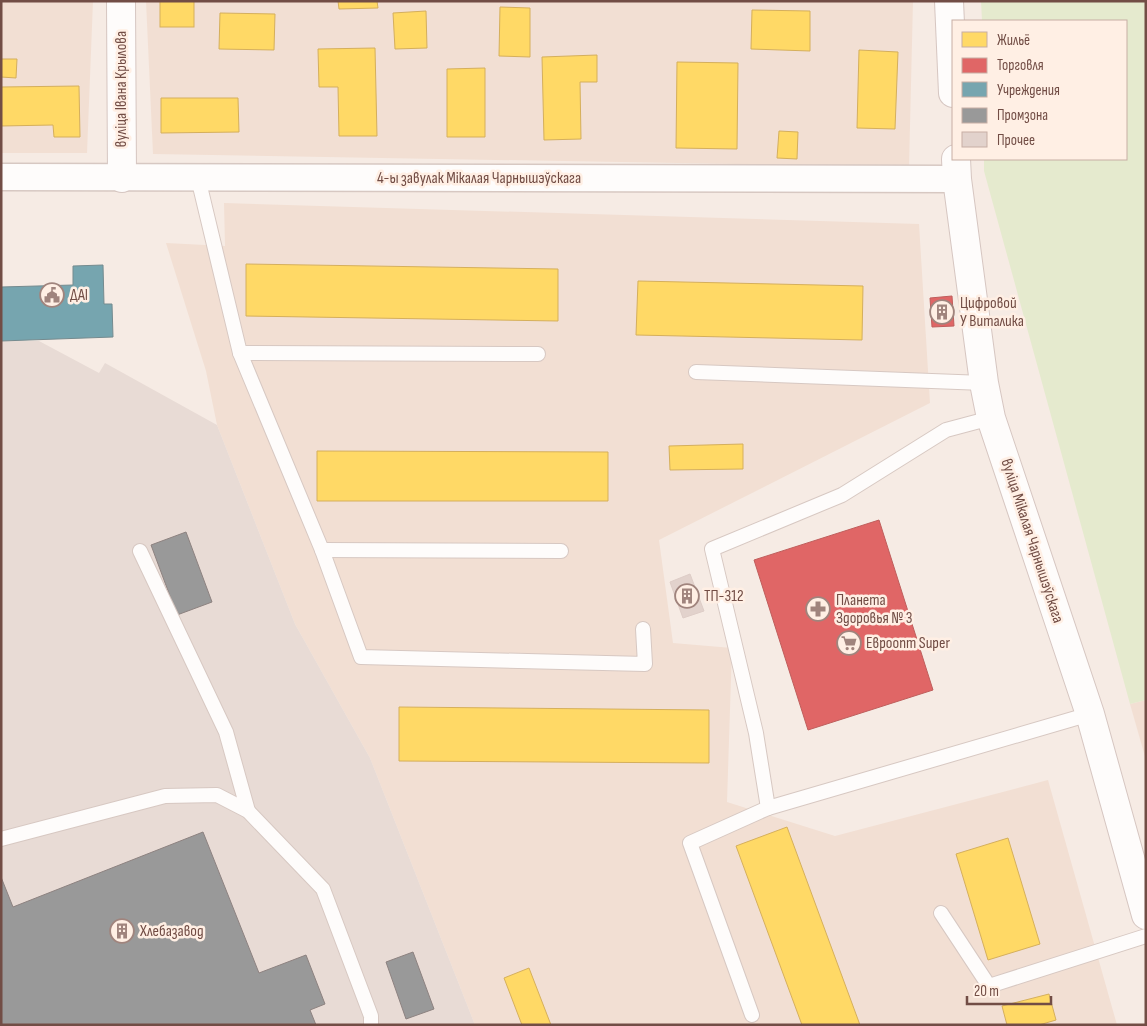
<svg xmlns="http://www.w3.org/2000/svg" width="1147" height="1026" font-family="'Sofia Sans Condensed',sans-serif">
<rect width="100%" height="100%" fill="#f6ebe4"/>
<g fill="#f2dfd3">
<polygon points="1,1 93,1 87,153 1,153"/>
<polygon points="146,1 913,1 909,167 153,154"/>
<polygon points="224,203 919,224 930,403 659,540 673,643 732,648 727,802 835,836 1048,780 1117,1025 475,1025 370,758 295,624 217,425 206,371 166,243 225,246"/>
<polygon points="1146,700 1146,760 1130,704"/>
</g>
<polygon fill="#e8dbd5" points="1,341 39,341 99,373 105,363 217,425 295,624 370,758 475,1025 1,1025"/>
<polygon fill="#e5eace" points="981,1 1146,1 1146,700 1130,704 984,171 984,159 1126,159 1126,21 982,21"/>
<g fill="#ffd966" stroke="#d5af5c">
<rect x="160" y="1" width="34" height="26"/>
<polygon points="338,1 377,1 378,8 339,9"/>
<polygon points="500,7 530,8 530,57 499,56"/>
<polygon points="752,10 810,11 810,51 751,49"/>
<polygon points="426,11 427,48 395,49 393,13"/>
<polygon points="220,13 275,14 274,50 219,49"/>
<polygon points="375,48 377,136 339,136 338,87 319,87 318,49"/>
<polygon points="859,50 898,52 895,129 857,128"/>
<polygon points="597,55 597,82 580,82 581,139 544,140 542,57"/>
<polygon points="1,59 17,59 16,78 1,77"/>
<polygon points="677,62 738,63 737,149 676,148"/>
<polygon points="485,68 485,137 447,137 447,69"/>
<polygon points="79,86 80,137 54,137 53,125 1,126 1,87"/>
<polygon points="161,98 238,98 239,132 161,133"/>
<polygon points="779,131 798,132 797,159 777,158"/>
<polygon points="246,264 558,269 558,321 246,316"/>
<polygon points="638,281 863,286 862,340 636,335"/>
<polygon points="743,444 743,469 670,470 669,446"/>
<polygon points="317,451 608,452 608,501 317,501"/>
<polygon points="399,707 709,710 709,763 399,761"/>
<polygon points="787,827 860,1025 802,1025 736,846"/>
<polygon points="1008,838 1040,944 988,960 956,854"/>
<polygon points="529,968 551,1025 522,1025 504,978"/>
<polygon points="1049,994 1056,1020 1039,1025 1007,1025 1002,1006"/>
</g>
<g fill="#e06666" stroke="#bf5e5c">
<polygon points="952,296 954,326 932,327 930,298"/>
<polygon points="879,520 933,690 808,730 754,560"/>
</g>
<polygon fill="#76a5af" stroke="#758b8f" points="103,265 104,304 112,304 113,337 1,341 1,287 73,285 73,266"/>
<g fill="#999" stroke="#8d8280">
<polygon points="186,532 212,602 177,615 151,545"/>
<polygon points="203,832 259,973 306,955 325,1004 310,1010 316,1025 1,1025 1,877 13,907"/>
<polygon points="413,952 434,1009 406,1019 386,962"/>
</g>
<polygon fill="#e2d2cc" stroke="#decdc7" points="690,574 704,611 683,618 670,582"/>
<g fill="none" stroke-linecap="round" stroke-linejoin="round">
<g stroke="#d7c8c2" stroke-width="16">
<g id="lane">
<polyline points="198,178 240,353 322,550 361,657 645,664 643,629"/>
<polyline points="240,353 538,354"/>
<polyline points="696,372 984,383"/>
<polyline points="991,418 946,430 842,495 712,549 756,733 768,808 1090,714"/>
<polyline points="322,550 561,551"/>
<polyline points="140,551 226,732 248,811"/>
<polyline points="1,839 165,796 217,795 248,811 323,889 371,1016 371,1025"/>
<polyline points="941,913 989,986 1146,936"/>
<polyline points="752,1015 690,843 768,808"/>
</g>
</g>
<g stroke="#d7c8c2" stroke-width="29">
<polyline id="street" points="1,177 957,179"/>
</g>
<g stroke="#d6c6c1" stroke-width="30">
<g id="secondary">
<polyline points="121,1 122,178"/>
<polyline points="949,1 953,93"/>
<polyline points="956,159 957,179 984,383 991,418 1090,714 1146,915"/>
</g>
</g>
<use href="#lane" stroke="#fefcfb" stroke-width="14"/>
<use href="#street" stroke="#fefcfb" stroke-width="26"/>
<use href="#secondary" stroke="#fefcfb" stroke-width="28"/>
</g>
<defs>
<g id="civic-ring" transform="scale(1.25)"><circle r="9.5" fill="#ffefe4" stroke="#a0847d" stroke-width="1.5"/><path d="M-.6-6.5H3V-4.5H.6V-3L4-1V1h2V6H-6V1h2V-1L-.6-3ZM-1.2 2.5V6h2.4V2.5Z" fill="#a0847d"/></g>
<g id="building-ring" transform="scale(1.25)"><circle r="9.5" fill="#ffefe4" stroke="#a0847d" stroke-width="1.5"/><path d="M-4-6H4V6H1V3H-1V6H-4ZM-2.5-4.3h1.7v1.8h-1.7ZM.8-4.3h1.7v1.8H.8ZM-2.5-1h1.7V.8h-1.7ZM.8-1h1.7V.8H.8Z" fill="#a0847d"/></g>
<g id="pharmacy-ring" transform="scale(1.25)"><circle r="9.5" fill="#ffefe4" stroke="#a0847d" stroke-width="1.5"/><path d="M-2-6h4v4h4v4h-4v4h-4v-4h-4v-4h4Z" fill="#a0847d"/></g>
<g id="supermarket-ring" transform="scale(1.25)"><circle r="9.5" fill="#ffefe4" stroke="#a0847d" stroke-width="1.5"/><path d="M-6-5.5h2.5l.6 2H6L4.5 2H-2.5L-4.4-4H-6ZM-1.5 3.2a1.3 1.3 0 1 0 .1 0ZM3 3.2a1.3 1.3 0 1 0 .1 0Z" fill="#a0847d"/></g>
</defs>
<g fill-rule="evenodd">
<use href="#civic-ring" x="52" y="295"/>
<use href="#building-ring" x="942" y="312"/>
<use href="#building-ring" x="687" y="596"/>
<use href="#pharmacy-ring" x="818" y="609"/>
<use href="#supermarket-ring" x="849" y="643"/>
<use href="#building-ring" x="122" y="931"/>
</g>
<g text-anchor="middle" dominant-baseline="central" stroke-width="5" stroke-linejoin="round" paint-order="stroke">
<g font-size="16" fill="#724d45" stroke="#ffefe4">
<text transform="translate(121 89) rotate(-90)">вуліца Івана Крылова</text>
<text x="479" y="178">4-ы завулак Мікалая Чарнышэўскага</text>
<text transform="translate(1032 541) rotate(72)">вуліца Мікалая Чарнышэўскага</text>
</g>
<g font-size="16" fill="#724d45" stroke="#ffefe4" text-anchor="start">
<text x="70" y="295">ДАІ</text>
<text x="960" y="303">Цифровой<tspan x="960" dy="18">У Виталика</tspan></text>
<text x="704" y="596">ТП-312</text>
<text x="836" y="600">Планета<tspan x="836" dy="18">Здоровья № 3</tspan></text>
<text x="866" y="643">Евроопт Super</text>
<text x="140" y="931">Хлебазавод</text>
</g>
</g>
<rect width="1147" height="1026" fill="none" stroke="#724d45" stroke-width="5"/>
<rect x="952" y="20" width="175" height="140" fill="#ffefe4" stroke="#c7aea4"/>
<rect x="962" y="32" width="25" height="15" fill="#ffd966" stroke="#c7aea4"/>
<text x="997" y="45" font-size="15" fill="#724d45">Жильё</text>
<rect x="962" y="58" width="25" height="15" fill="#e06666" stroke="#c7aea4"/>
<text x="997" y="70" font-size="15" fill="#724d45">Торговля</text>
<rect x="962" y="82" width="25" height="15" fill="#76a5af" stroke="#c7aea4"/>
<text x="997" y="95" font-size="15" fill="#724d45">Учреждения</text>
<rect x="962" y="108" width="25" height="15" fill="#999999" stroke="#c7aea4"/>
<text x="997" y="120" font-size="15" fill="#724d45">Промзона</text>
<rect x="962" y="132" width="25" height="15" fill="#e2d2cc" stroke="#c7aea4"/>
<text x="997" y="145" font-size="15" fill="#724d45">Прочее</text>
<path d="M967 996v8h84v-8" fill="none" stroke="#724d45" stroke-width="2.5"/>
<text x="974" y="996" font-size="15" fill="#724d45" stroke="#ffefe4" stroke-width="4" paint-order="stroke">20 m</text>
</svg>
